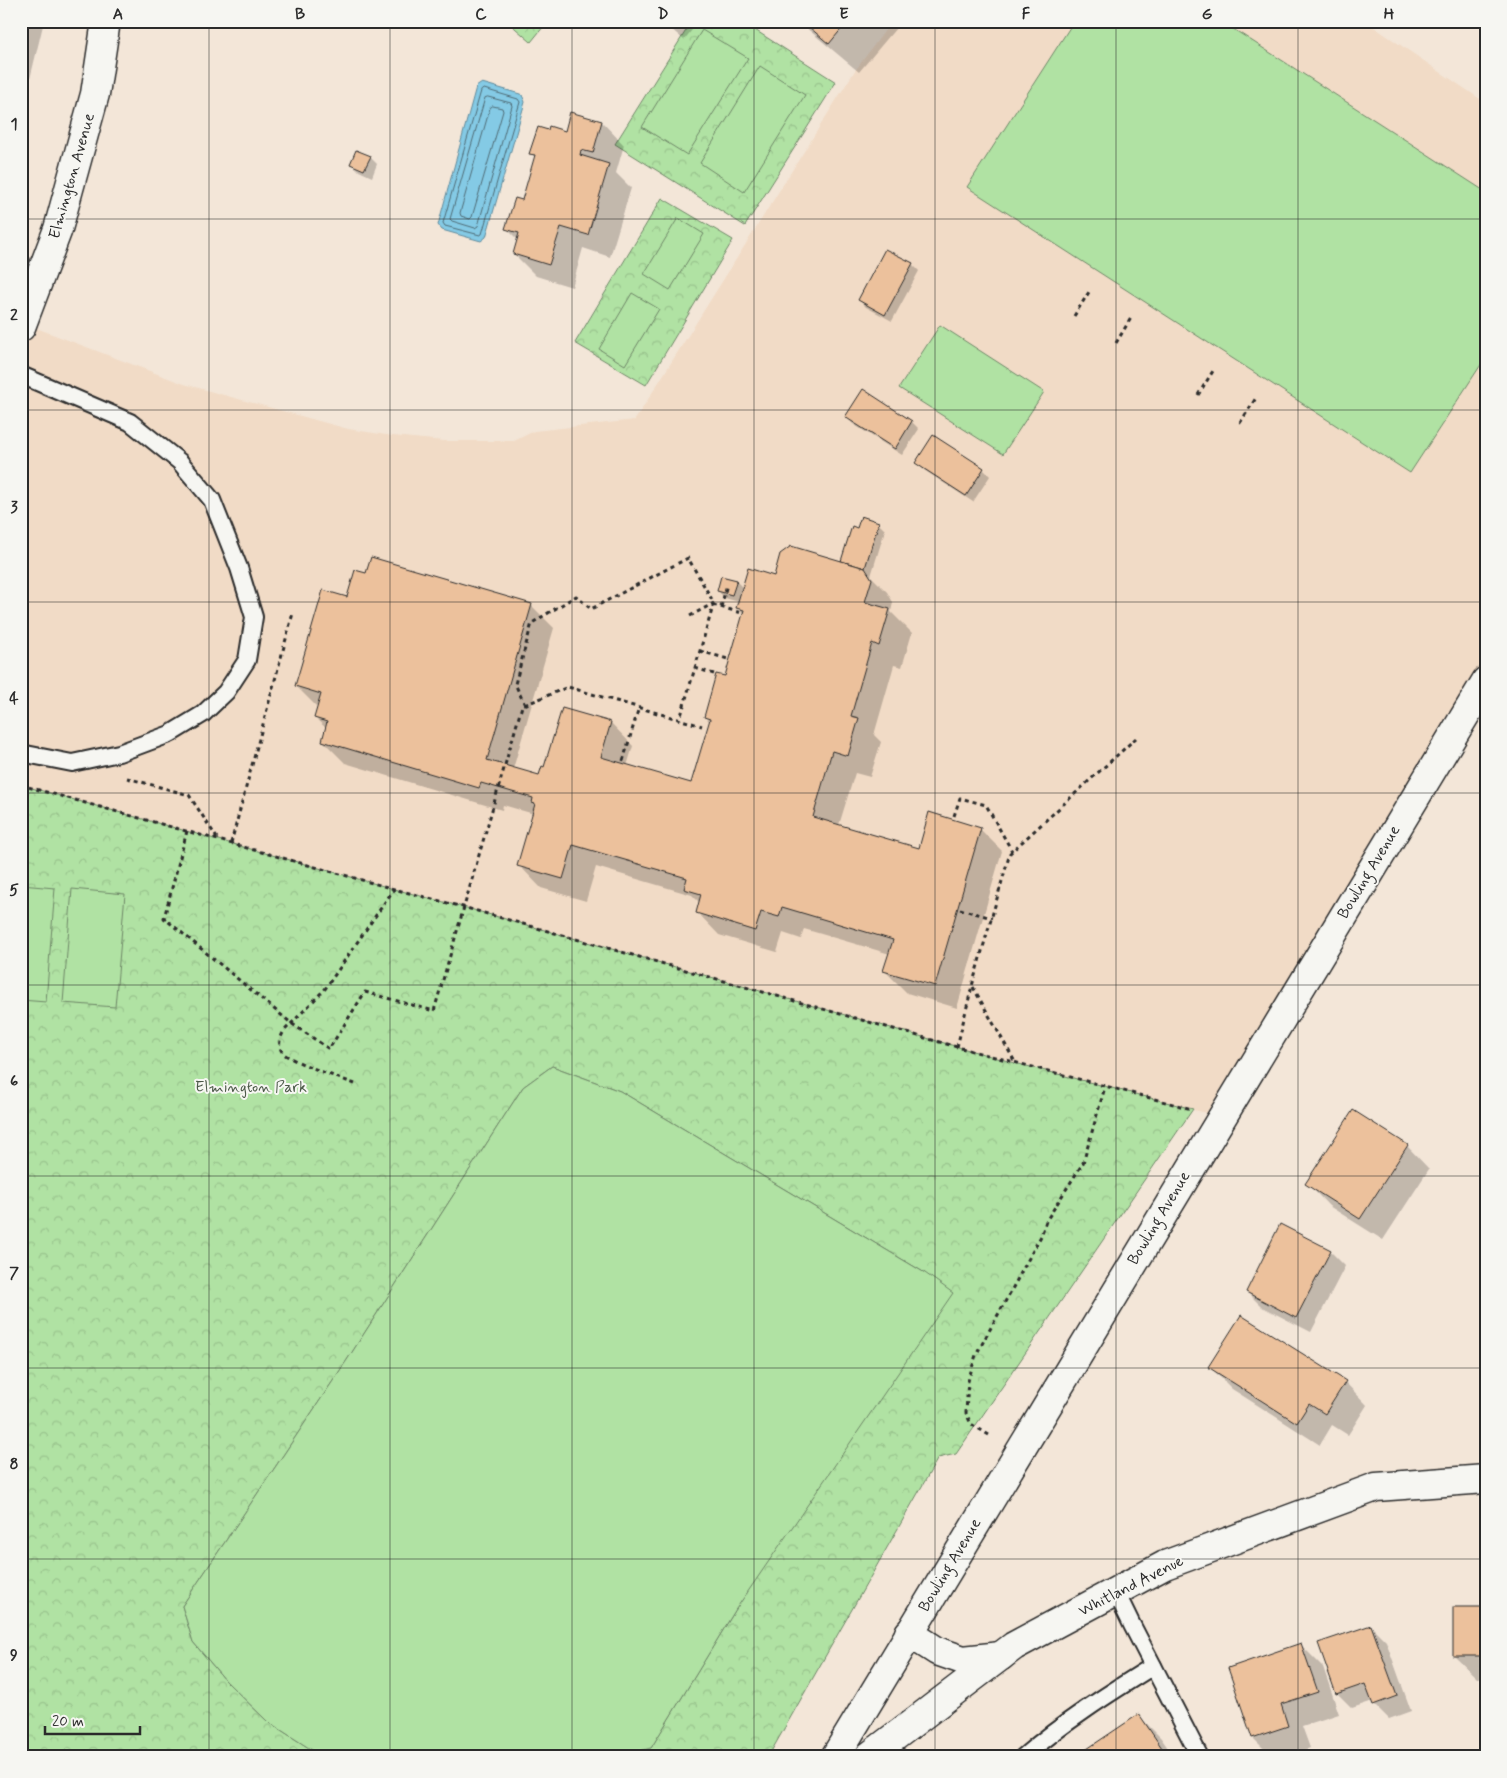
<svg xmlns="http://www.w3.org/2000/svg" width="1507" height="1778" font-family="Mynerve,sans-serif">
<defs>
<pattern id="park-crowns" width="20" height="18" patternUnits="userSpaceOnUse" patternTransform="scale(1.25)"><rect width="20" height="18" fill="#b0e2a3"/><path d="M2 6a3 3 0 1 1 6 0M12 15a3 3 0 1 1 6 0" fill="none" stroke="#98c28c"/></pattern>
</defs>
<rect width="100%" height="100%" fill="#f3e6d8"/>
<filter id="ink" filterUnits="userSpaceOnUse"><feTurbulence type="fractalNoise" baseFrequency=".02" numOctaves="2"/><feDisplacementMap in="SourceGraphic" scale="10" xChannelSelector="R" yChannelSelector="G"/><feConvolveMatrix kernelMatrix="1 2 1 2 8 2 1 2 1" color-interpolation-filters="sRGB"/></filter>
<g filter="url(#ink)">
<polygon fill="#f1dbc6" points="892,21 1365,21 1486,103 1486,681 1221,1116 1184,1108 957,1047 463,907 394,889 21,785 21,327 23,323 184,384 348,429 393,436 444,441 514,441 534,431 635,420 854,72"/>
<g fill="url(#park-crowns)" stroke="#6e8667">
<polygon points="507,21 548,21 531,42"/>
<polygon points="692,21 741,21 836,82 745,226 615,144"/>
<polygon points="662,198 733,240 646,385 575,343"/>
<polygon points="21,785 394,889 463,907 1015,1063 1193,1109 956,1454 938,1458 768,1757 615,1757 651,1748 736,1609 925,1273 620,1091 552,1066 523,1087 347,1360 182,1606 193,1642 226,1681 267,1721 323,1757 21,1757"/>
</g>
<g fill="#b0e2a3" stroke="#6e8667">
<polygon points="1074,21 1221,21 1486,192 1486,357 1410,473 967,187"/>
<polygon points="702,30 748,58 687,155 642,127"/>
<polygon points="760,66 805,95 744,192 700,163"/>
<polygon points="678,218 704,234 670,290 644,274"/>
<polygon points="632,293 659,309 625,365 599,349"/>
<polygon points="940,325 1044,392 1003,454 899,388"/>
<polygon points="21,885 55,888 46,1002 21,1000"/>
<polygon points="72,889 125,894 115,1007 63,1003"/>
<polygon points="552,1066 620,1091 925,1273 953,1293 736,1609 651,1748 615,1757 323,1757 267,1721 226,1681 193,1642 182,1606 347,1360 523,1087"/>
</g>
<polygon fill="#84cae5" stroke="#608a9b" points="482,83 520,94 522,95 525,102 486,237 481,241 442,230 438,225 476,87"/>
<g fill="#0003">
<polygon points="21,21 44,21 21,116"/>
<polygon points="662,21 699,21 684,40"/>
<polygon points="798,21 902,21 859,72"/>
<polygon points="571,113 602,122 624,145 616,173 631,188 610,257 583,248 572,287 536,276 514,254 518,240 507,229 522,202 536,158 531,153 549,132 565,133"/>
<polygon points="370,157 377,164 372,177 359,171 352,164"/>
<polygon points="912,264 919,271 892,321 866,307 859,300"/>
<polygon points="846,417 912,422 919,429 902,455 853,424"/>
<polygon points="917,463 983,469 990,476 973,502 924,470"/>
<polygon points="878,523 885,530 871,576 887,592 893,602 891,612 912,633 902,667 894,665 874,735 881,742 870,777 855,773 839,825 919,849 980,829 1002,851 957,1008 907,993 885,971 890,954 804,929 801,939 783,933 777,952 719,935 697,912 700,903 692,895 596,867 586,901 541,888 519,865 534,814 503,805 502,810 345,763 323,741 327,729 315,718 318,708 296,686 348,599 531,605 554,628 513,769 540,777 545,768 611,723 633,746 627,766 692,785 710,722 705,717 726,678 744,614 738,608 739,602 725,598 718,591 736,581 743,588 775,578 846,564 858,530"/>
<polygon points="1407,1146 1429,1169 1383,1240 1329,1206 1307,1183"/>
<polygon points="1330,1251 1345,1266 1311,1332 1262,1307 1247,1292"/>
<polygon points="1210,1367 1345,1382 1367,1405 1348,1435 1332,1425 1320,1445 1232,1389"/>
<polygon points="1486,1608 1486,1678 1477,1678 1454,1656"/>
<polygon points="1371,1626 1386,1641 1411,1711 1389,1719 1374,1704 1373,1701 1352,1708 1337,1693"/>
<polygon points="1301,1645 1323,1667 1339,1714 1302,1726 1310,1748 1285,1757 1272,1757 1253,1738 1230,1668"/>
<polygon points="1138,1715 1161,1738 1174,1757 1077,1757"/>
</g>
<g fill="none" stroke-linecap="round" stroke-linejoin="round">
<g stroke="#4f6b75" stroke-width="1">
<polygon points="484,89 518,99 520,102 482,234 480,235 445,226 443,223 481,91"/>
<polygon points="488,97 511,103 512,106 478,226 475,228 452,221 450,219 485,98"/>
<polygon points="493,106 502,108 503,111 472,217 470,219 461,216 460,213 490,108"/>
</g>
</g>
<g fill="#ecc19c" stroke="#2b2b2b">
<polygon points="802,21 848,21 829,44"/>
<polygon points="570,112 602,121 593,153 581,150 580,155 609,164 588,235 561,227 549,265 513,254 519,233 505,229 515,198 522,200 535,155 529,154 538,127 548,130 549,126 565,131"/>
<polygon points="356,150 371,156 364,170 350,164"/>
<polygon points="885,249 913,263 885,315 858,300"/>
<polygon points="863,389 912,421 895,449 845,417"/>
<polygon points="933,435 984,468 966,496 915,463"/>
<polygon points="861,516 879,522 865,568 841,561 852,526 857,528"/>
<polygon points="791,546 865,568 872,579 865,602 890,609 879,646 872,643 851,716 859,718 848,756 832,751 813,817 919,848 929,812 981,828 935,986 883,971 893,940 782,907 779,917 761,912 755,931 696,913 701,894 684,889 687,878 573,845 563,879 517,866 535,804 532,803 533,798 481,783 479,788 322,741 327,722 314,718 321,694 295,686 323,590 347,597 355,570 366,573 371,557 532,604 487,760 539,775 542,766 544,767 562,708 611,722 601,757 691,783 710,719 704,717 716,674 725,676 744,610 736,608 748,568 774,576 780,554"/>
<polygon points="721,576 737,580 732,595 717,591"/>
<polygon points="1353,1110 1408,1145 1360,1219 1305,1184"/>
<polygon points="1280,1224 1331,1250 1296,1318 1246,1292"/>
<polygon points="1241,1315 1346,1381 1325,1414 1309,1404 1297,1423 1208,1367"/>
<rect x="1453" y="1607" width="33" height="49"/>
<polygon points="1371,1625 1397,1696 1373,1705 1365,1684 1336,1694 1318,1643"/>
<polygon points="1301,1643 1318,1692 1281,1704 1288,1726 1252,1738 1228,1668"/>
<polygon points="1139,1714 1168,1757 1075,1757"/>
</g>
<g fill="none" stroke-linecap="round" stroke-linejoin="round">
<g stroke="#2b2b2b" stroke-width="20">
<g id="lane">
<polyline points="21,375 130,422 180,462 212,500 239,568 254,617 247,660 226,692 203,714 170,734 119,753 72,763 21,753"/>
<polyline points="1116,1592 1132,1625 1200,1757"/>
<path d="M1023 1757C1064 1722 1108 1694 1153 1666"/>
</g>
</g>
<g stroke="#2b2b2b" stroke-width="31">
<g id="street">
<polyline points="909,1633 937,1651 963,1660 1001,1656"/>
<polyline points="868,1757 1014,1646 1165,1565 1376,1487 1486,1479"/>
</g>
</g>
<g stroke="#2b2b2b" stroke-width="31">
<g id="secondary">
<polyline points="21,327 58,229 95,94 106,21"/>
<polyline points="835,1757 1486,681"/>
</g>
</g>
<g stroke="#2b2b2b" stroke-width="3" stroke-dasharray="4 4" stroke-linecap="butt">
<polyline points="1074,316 1089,292"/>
<polyline points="1116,343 1131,318"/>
<polyline points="1198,395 1213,371"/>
<polyline points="1240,423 1256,398"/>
<polyline points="713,605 742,613"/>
<polyline points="721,607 727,584"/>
<polyline points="690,616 714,603"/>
<polyline points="700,651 728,659"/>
<polyline points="695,668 714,674"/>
<polyline points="525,705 515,684 532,623 576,596 591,609 688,558 714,603 680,719"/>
<polyline points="623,761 639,707"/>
<polyline points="127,778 189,795 217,838"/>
<polyline points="21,785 394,889 463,907 957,1047 1192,1109"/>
<polyline points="954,816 960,798 986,805 1012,851"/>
<polyline points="187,831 164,918 291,1023 329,1049 365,992 434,1011 522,706 568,687 702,726"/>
<polyline points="231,843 293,613"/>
<polyline points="960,909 992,918"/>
<polyline points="973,987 1015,1062"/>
<polyline points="957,1047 972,986 1010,853 1136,738"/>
<path d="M355 1084C342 1079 290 1061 283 1053 277 1046 280 1038 284 1031L325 989 394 889"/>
<polyline points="989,1435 971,1424 966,1413 968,1381 976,1355 1041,1236 1046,1221 1083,1163 1105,1087"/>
</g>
<use href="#lane" stroke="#f6f6f2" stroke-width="16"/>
<use href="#street" stroke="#f6f6f2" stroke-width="28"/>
<use href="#secondary" stroke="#f6f6f2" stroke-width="28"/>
</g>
</g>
<path fill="none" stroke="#2b2b2b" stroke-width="1" stroke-opacity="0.55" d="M209 21V1757M390 21V1757M572 21V1757M754 21V1757M935 21V1757M1116 21V1757M1298 21V1757M21 219H1486M21 410H1486M21 602H1486M21 793H1486M21 985H1486M21 1176H1486M21 1368H1486M21 1559H1486"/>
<g text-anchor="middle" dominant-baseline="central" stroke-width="4" stroke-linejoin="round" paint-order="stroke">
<g font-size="16" fill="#2b2b2b" stroke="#f6f6f2">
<text transform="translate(72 176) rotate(-74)">Elmington Avenue</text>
<text transform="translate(1369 872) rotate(-59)">Bowling Avenue</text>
<text transform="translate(1159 1218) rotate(-59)">Bowling Avenue</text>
<text transform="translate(950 1565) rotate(-59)">Bowling Avenue</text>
<text transform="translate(1131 1586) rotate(-27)">Whitland Avenue</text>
</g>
<g font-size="16" fill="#4c5949" stroke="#f6f6f2">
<text x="251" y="1087">Elmington Park</text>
</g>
</g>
<rect width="1507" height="1778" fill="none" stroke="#f6f6f2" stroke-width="55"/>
<path d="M45 1726v8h95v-8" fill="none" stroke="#2b2b2b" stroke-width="2.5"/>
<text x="52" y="1726" font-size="15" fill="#2b2b2b" stroke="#f6f6f2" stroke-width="4" paint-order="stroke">20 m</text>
<rect x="28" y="28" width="1452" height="1722" fill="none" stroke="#2b2b2b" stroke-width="2"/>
<g font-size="16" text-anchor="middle" font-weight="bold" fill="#2b2b2b">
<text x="118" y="19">A</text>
<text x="300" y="19">B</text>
<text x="481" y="19">C</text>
<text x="663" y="19">D</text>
<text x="844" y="19">E</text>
<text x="1026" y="19">F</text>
<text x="1207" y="19">G</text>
<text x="1389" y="19">H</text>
<text x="14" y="129">1</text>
<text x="14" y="320">2</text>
<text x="14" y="512">3</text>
<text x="14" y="703">4</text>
<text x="14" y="895">5</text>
<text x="14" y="1086">6</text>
<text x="14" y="1278">7</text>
<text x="14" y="1469">8</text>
<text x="14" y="1660">9</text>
</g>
</svg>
